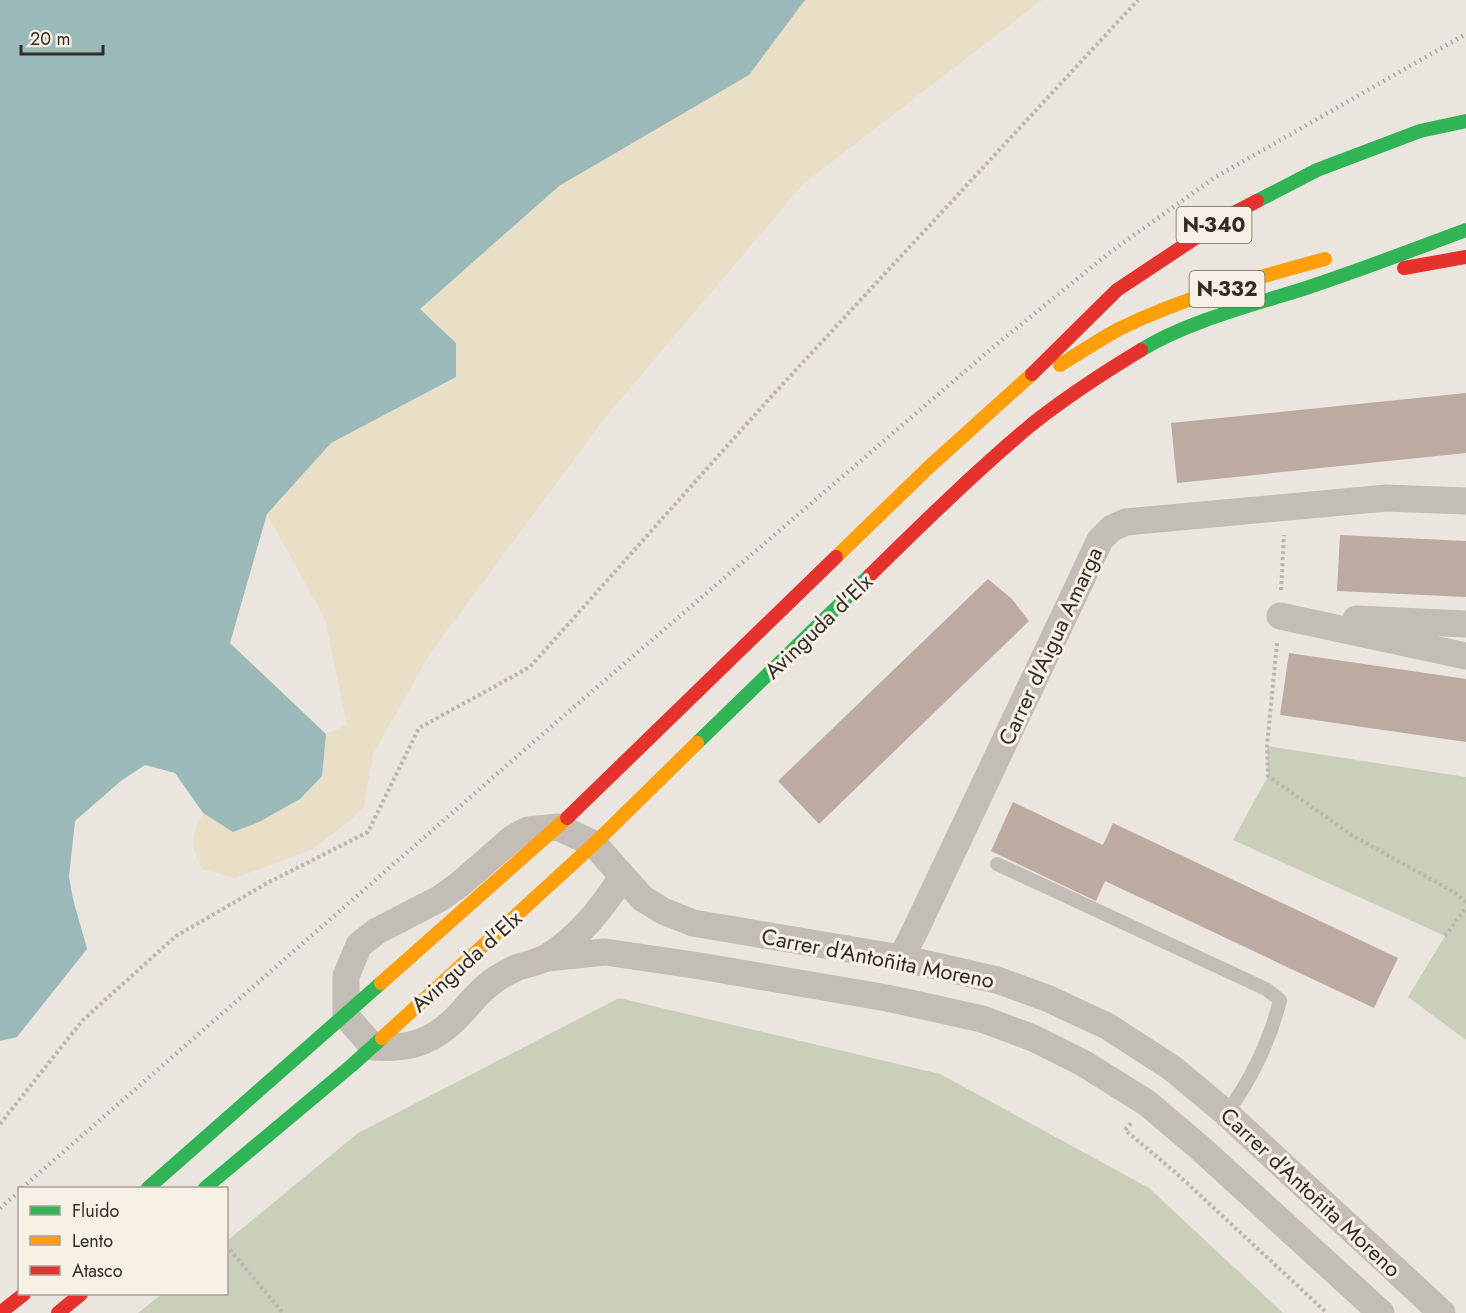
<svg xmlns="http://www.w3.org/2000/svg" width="1466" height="1313" font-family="Jost,sans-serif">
<rect width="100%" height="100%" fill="#eae5de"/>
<g fill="#cacfb9">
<polygon points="1267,746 1466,777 1466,1040 1408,997 1445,936 1233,840 1268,776"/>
<polygon points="619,998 940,1074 1149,1188 1283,1313 138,1313 162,1294 226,1294 227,1241 358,1133"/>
</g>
<path fill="#e9dec6" d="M805 0H1042L803 184 604 419 429 655 373 754 364 806 351 820 311 850 235 878 202 869C190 842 191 840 203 813L234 832 322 776 326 734 347 725 325 619 267 514 331 443 456 377V343L420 309 559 186 749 75Z"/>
<polygon fill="#9cb9ba" points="0,0 805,0 749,75 559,186 420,309 456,343 456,377 331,443 267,514 230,643 326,734 322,776 300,799 259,822 233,832 203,813 175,773 145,765 122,780 75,821 69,877 73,899 87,949 17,1037 0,1041"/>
<g fill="#bdaba1">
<polygon points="1466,393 1466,453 1177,483 1171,423"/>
<polygon points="1340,535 1466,541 1466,597 1337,591"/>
<polygon points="988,579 1012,599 1029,621 819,824 778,781"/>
<polygon points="1289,653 1466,679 1466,742 1280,715"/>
<polygon points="1013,802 1103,845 1113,823 1398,958 1374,1008 1105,881 1096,901 991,851"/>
</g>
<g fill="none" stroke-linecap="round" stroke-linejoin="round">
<g stroke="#bcb6b0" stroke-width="4" stroke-dasharray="3 3" stroke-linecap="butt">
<polyline points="1281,590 1284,535"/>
<polyline points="1277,643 1267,746 1268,776 1353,836 1454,892 1466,902"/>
<polyline points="1445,936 1466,908"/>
<polyline points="1131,1123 1125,1130 1175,1172 1327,1313"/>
<polyline points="0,1124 83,1020 176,936 271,881 368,832 419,728 530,667 769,399 1138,0"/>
<polyline points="226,1245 283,1313"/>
</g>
<path stroke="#c3bdb7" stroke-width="14" d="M997 864 1266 989 1280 1000C1271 1038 1250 1083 1226 1113"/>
<g stroke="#c3bdb7" stroke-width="27">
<polyline points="1280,616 1466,656"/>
<polyline points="1356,619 1466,624"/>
<path d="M622 877C602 908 579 938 547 957 538 963 526 964 516 968 509 971 502 975 496 979 477 991 466 1010 450 1024 426 1045 403 1049 373 1047L346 1016V976L359 945 377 931 439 899 459 885 513 838 528 830 558 827 594 844 642 898 663 911 693 923 901 958 997 980 1049 999 1107 1026 1172 1068 1226 1113 1442 1313"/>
<polyline points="547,958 605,952 700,966 887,998 982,1019 1033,1038 1083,1063 1147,1103 1199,1147 1381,1313"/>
<polyline points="901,958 914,933 1100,540 1112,528 1126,522 1386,498 1466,501"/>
</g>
<g stroke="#30b455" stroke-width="14">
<polyline points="1257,201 1317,170 1420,131 1466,121"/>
<path d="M1141 350C1186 322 1252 305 1303 289 1358 271 1412 250 1466 230"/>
<polyline points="697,743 870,575"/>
<polyline points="148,1188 381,983"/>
<polyline points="205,1188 351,1066 382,1038"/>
</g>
<g stroke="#ff9f0a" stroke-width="14">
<path d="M1060 365C1079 353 1099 340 1119 329 1184 297 1256 278 1325 259"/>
<polyline points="836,557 929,467 1032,374"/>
<polyline points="381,983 567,818"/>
<polyline points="382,1038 594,844 697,743"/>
</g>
<g stroke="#e5322d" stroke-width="14">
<polyline points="1404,268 1466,257"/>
<polyline points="1032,374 1117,290 1230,215 1257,201"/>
<path d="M870 575C922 524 975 472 1031 425 1066 397 1103 373 1141 350"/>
<polyline points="567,818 836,557"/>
<polyline points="0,1313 24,1294"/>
<polyline points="58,1313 81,1294"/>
</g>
<g stroke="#aaa6a2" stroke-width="4.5" stroke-dasharray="1.5 4.5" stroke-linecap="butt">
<polyline points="22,1188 575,706 991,349 1109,253 1214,178 1466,34"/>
<polyline points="0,1208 20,1191"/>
</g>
</g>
<g text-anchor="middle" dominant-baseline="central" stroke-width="6" stroke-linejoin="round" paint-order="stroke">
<g fill="#f7f0e5" stroke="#6e6660" stroke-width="1.5">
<rect x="1176.5" y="207" width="75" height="36" rx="4.5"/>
<rect x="1189.5" y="271" width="75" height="36" rx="4.5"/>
</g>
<g font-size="21" font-weight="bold" fill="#332b27">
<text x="1214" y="225">N-340</text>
<text x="1227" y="289">N-332</text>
</g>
<g font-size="22" fill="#332b27" stroke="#f7f0e5">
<text transform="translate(818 626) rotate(-44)">Avinguda d'Elx</text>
<text transform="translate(1050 646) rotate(-65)">Carrer d'Aigua Amarga</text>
<text transform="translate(878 958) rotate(11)">Carrer d'Antoñita Moreno</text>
<text transform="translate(466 961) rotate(-42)">Avinguda d'Elx</text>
<text transform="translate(1311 1192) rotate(43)">Carrer d'Antoñita Moreno</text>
</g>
</g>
<rect x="18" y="1187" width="210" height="108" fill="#f7f0e5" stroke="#a9a199" stroke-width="1.5"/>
<rect x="30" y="1206" width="30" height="9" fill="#30b455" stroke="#a9a199" stroke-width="1.5"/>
<text x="72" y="1217" font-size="18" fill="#332b27">Fluido</text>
<rect x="30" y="1236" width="30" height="9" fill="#ff9f0a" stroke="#a9a199" stroke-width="1.5"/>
<text x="72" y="1247" font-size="18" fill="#332b27">Lento</text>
<rect x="30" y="1266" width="30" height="9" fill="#e5322d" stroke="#a9a199" stroke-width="1.5"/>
<text x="72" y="1277" font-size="18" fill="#332b27">Atasco</text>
<path d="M21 45v9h82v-9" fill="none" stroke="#332b27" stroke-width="3"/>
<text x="30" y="45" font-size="18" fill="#332b27" stroke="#f7f0e5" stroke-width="4.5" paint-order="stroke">20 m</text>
</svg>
